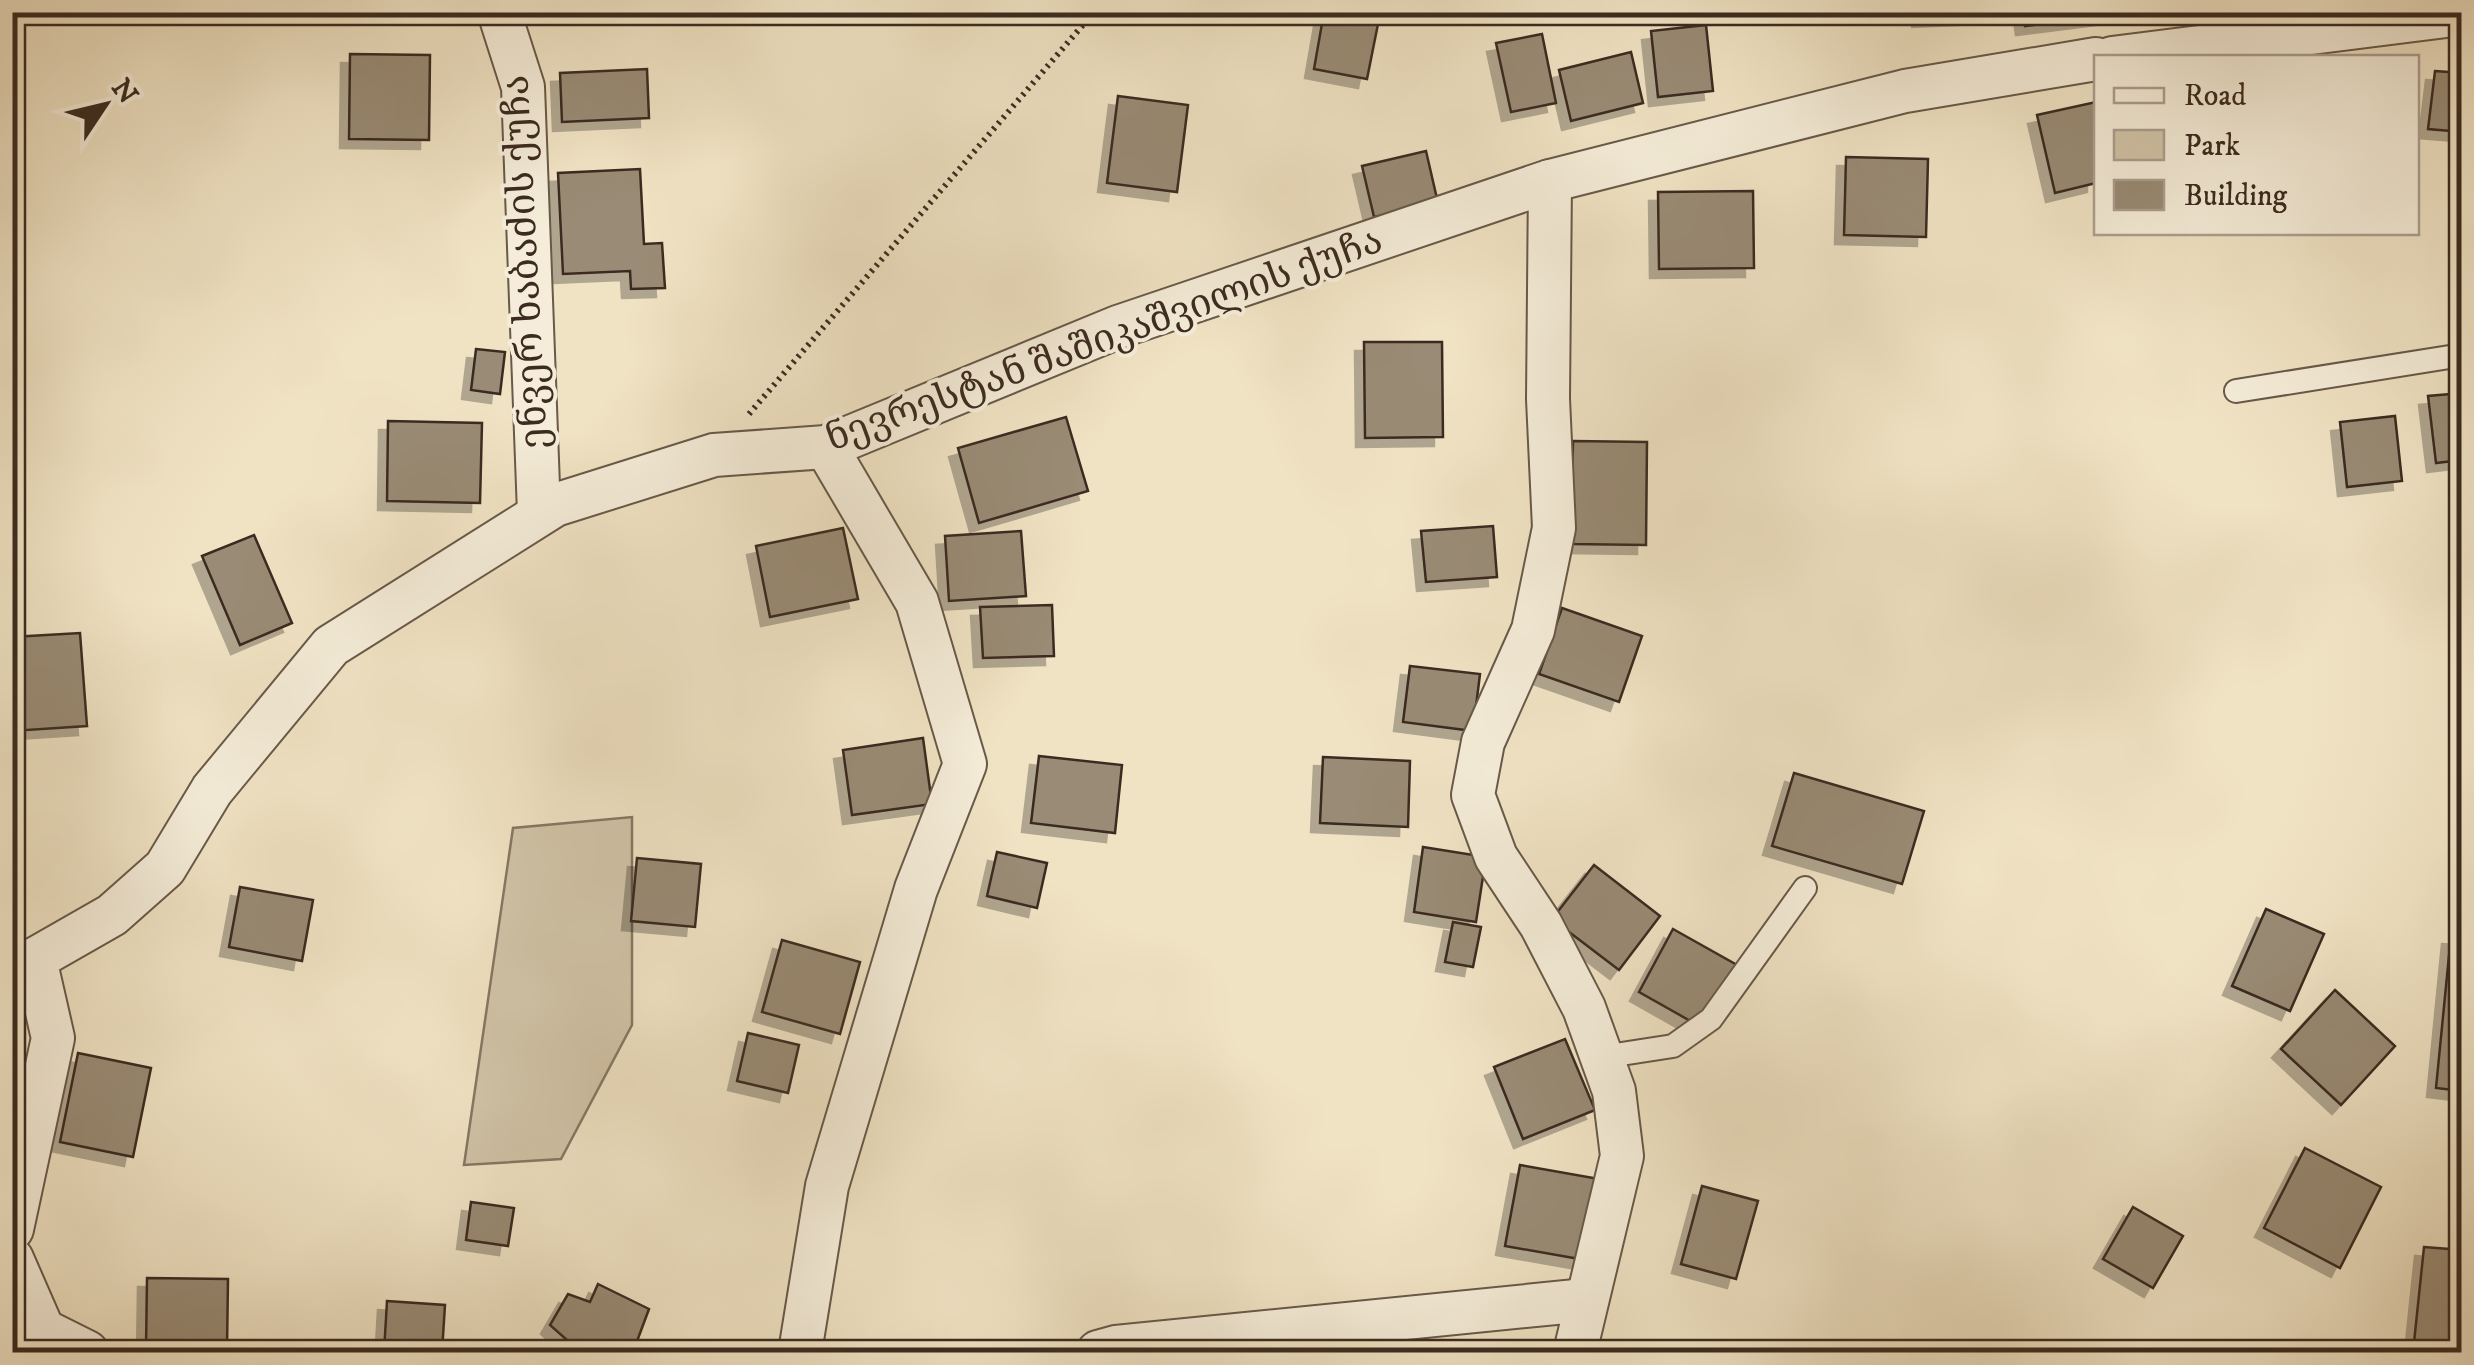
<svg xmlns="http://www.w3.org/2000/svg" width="2474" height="1365" font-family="'IM FELL DW Pica','Noto Serif Georgian',serif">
<defs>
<filter id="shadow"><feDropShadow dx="-9" dy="9" stdDeviation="0" flood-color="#0004"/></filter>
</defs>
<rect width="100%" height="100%" fill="#f0e3c4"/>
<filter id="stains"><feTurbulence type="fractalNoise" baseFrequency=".002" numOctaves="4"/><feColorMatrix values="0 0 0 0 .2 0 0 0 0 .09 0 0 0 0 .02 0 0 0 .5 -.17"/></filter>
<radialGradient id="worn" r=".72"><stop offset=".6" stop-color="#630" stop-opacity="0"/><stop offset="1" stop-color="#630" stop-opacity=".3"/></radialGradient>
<polygon fill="#d1c4a8" stroke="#867864" stroke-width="2.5" points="632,817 632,1025 561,1159 464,1165 513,828"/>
<g fill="#998b75" stroke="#3b2b20" stroke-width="2.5" filter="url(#shadow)">
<polygon points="1324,12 1380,14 1367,79 1314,69"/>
<polygon points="1920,12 1987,12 1987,15 1921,18"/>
<polygon points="2023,12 2114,12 2114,15 2025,26"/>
<polygon points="1706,25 1713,91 1658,97 1651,31"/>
<polygon points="1542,34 1556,103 1511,112 1496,43"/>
<polygon points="1631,52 1643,103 1571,121 1559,70"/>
<polygon points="350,54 430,55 429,140 349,139"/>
<polygon points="647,69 649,118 562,122 560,73"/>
<polygon points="2435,71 2462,73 2462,132 2428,129"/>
<polygon points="1118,96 1188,105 1177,192 1107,183"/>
<polygon points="2096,102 2096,183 2055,193 2037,115"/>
<polygon points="1426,151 1438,203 1374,217 1362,166"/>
<polygon points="1846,157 1928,159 1926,237 1844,235"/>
<polygon points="640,169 644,244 662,243 665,288 631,289 630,271 563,274 558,173"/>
<polygon points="1753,191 1754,268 1659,269 1658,192"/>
<polygon points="1364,342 1442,342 1443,437 1365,438"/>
<polygon points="476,349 505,352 500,394 471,390"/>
<polygon points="2462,393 2462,460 2436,463 2428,396"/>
<polygon points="2395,416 2402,481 2347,487 2340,422"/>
<polygon points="1066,417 1088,491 979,523 958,448"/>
<polygon points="388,421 482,423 480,503 387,501"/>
<polygon points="1573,441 1647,442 1646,545 1571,544"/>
<polygon points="1493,526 1497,577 1426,582 1421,531"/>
<polygon points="843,528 858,599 770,617 756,546"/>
<polygon points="1021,531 1026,596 949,601 945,536"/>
<polygon points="254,535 292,623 240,645 202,556"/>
<polygon points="1052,605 1054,656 983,658 980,607"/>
<polygon points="1562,608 1642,636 1619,702 1539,674"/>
<polygon points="80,633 87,726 12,731 12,637"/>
<polygon points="1410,666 1480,674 1473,731 1403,722"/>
<polygon points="923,738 932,804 852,815 843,750"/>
<polygon points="1039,756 1122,765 1115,833 1031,823"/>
<polygon points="1323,757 1410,761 1408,827 1320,823"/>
<polygon points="1794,773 1924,811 1902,884 1772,846"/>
<polygon points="1423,847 1486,857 1476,922 1414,912"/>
<polygon points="997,852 1047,863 1037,908 987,896"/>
<polygon points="637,858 701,864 695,927 631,921"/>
<polygon points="1594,865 1660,916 1619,970 1552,919"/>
<polygon points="240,887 313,900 302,961 229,947"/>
<polygon points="2266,909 2324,934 2290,1011 2232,986"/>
<polygon points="1453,922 1481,927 1473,967 1445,962"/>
<polygon points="1673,929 1737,965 1701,1027 1639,992"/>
<polygon points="2451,935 2462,936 2462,1091 2436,1088"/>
<polygon points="782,940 860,962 840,1034 762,1012"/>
<polygon points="2335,990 2395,1046 2341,1105 2281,1049"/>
<polygon points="748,1033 799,1045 788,1093 737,1081"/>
<polygon points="1565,1039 1595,1110 1523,1139 1494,1067"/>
<polygon points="78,1053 151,1068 133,1157 60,1142"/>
<polygon points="2305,1148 2381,1187 2340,1268 2264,1228"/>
<polygon points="1520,1165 1599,1179 1585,1260 1505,1246"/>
<polygon points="1702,1186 1758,1201 1736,1279 1681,1264"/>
<polygon points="471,1202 514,1208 508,1246 466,1240"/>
<polygon points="2133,1207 2183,1236 2153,1288 2103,1259"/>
<polygon points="2424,1247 2462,1250 2462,1352 2413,1352"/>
<polygon points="147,1278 228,1279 227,1349 146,1348"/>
<polygon points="598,1284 649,1309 633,1352 575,1352 576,1348 550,1325 568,1294 590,1302"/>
<polygon points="387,1301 445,1305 442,1352 384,1352"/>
</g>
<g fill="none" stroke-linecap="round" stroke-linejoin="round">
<g stroke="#685949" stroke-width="26">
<g id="lane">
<polyline points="2236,391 2462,355"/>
<polyline points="1602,1057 1673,1046 1711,1019 1805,888"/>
</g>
</g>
<g stroke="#685949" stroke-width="46">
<g id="street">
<polyline points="499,12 523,87 539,513"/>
<polyline points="2112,58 2462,14"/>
<polyline points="1550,181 1548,399 1554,528 1533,630 1483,742 1473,795 1496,857 1541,925 1584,1008 1614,1091 1622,1156 1575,1352"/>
<polyline points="35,959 112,915 165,868 212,790 331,646 555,505 714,455 826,447 1118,327 1550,181 1905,91 2096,59"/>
<polyline points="12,1229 53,1038 35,959"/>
<polyline points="12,1259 43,1330 87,1352"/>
<polyline points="800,1352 827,1186 916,889 965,764 917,602 826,447"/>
<polyline points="1098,1352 1116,1347 1586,1300"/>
</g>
</g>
<polyline stroke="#3b2b20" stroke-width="6" stroke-dasharray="2.5 5" stroke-linecap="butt" points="749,414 1094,12"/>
<use href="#lane" stroke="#f5edd9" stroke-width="22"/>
<use href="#street" stroke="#f5edd9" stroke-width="42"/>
</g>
<g text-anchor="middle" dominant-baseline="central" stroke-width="8" stroke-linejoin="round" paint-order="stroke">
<g font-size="38" fill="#3b2b20" stroke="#f5edd9">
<text transform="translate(526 262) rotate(-93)">ენვერ ხაბაძის ქუჩა</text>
<text transform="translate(1104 340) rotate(-20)">ნევრესტან შაშიკაშვილის ქუჩა</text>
</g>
</g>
<rect width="2474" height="1365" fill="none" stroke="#f0e3c4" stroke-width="50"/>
<rect x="15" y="15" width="2444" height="1335" fill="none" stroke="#3b2b20" stroke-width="5"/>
<rect x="25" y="25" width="2424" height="1315" fill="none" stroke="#3b2b20" stroke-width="2.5"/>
<rect x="2094" y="55" width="325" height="180" fill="#f5edd9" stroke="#ab9f8f" stroke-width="2.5"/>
<rect x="2114" y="88" width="50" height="15" fill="#f5edd9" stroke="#ab9f8f" stroke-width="2.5"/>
<text x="2184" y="105" font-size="30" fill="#3b2b20">Road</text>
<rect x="2114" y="130" width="50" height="30" fill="#d1c4a8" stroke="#ab9f8f" stroke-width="2.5"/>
<text x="2184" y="155" font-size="30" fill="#3b2b20">Park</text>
<rect x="2114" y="180" width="50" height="30" fill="#998b75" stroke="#ab9f8f" stroke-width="2.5"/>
<text x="2184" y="205" font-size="30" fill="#3b2b20">Building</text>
<g transform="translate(105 105) rotate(55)" stroke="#f5edd9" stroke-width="8" paint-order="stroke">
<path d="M0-8L18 38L0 25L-18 38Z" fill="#3b2b20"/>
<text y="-15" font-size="28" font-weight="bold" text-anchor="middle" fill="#3b2b20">N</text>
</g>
<rect width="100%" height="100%" filter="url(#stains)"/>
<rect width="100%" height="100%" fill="url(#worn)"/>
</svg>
